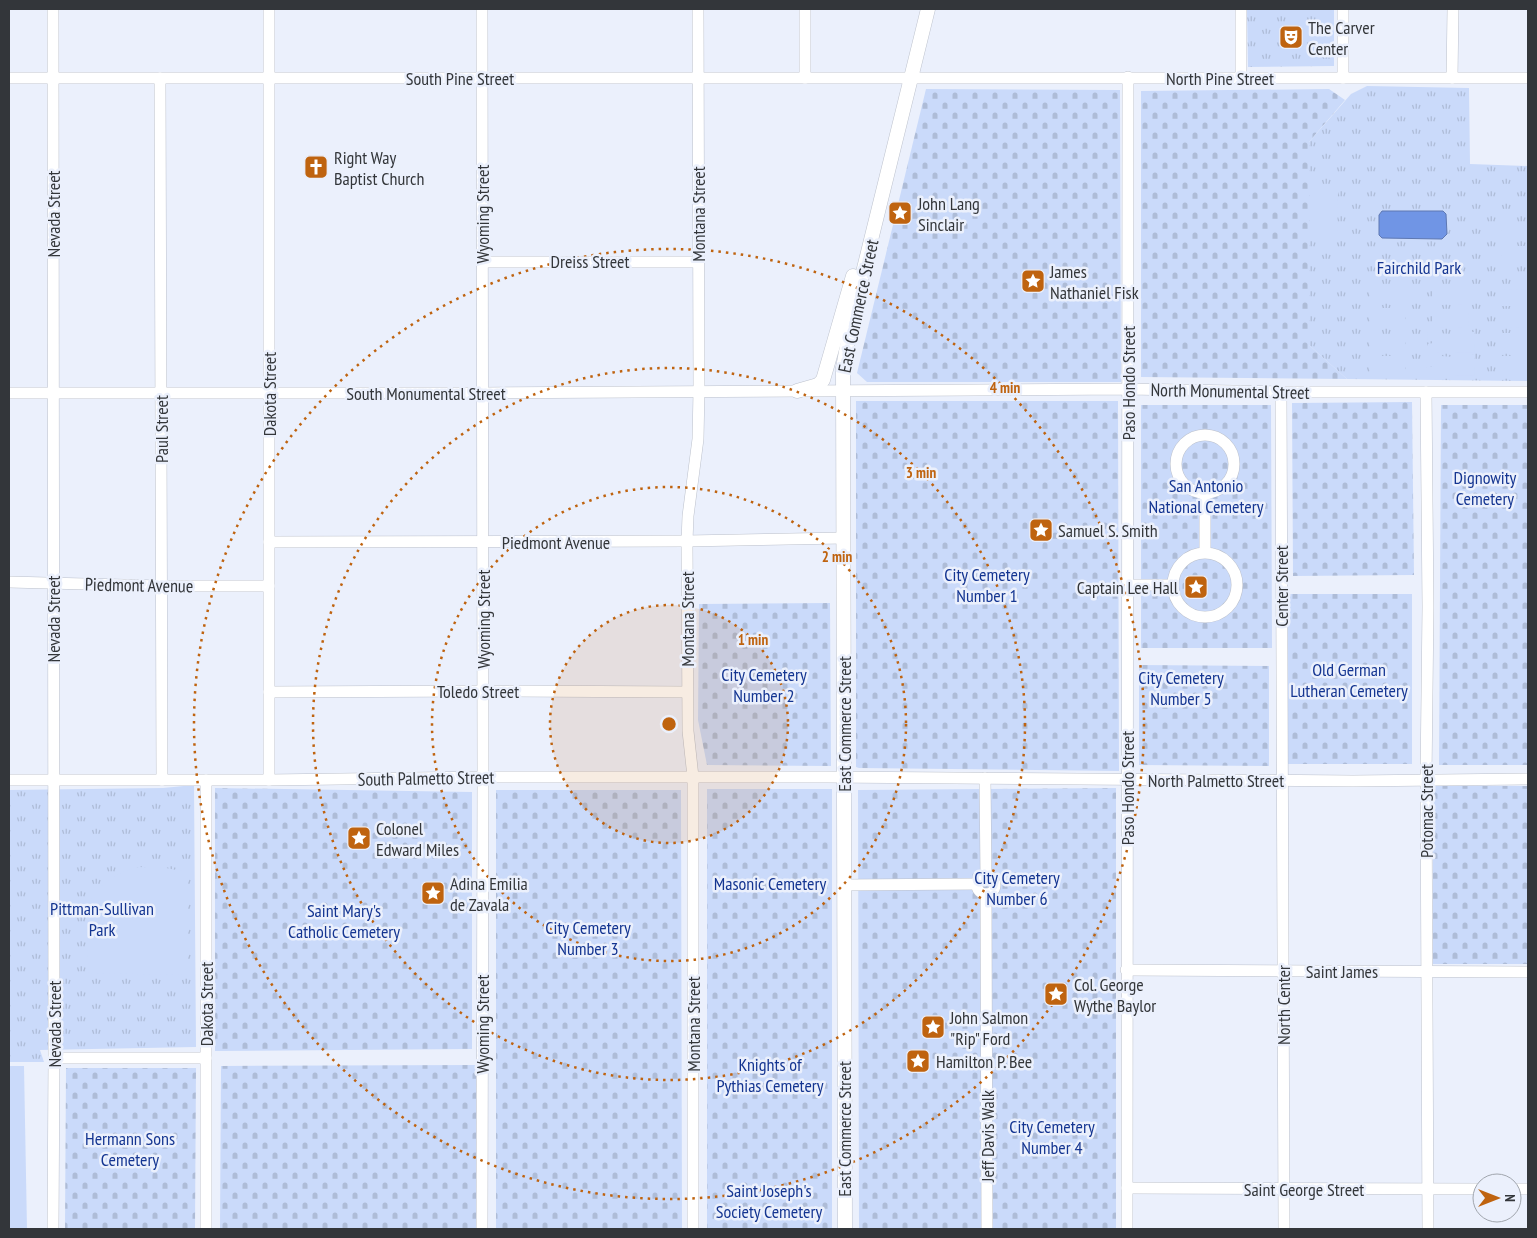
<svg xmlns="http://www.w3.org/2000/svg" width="1537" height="1238" font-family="'PT Sans Narrow',sans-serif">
<defs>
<pattern id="cemetery-stones" width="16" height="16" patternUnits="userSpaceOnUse" patternTransform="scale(1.25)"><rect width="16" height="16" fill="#cadafa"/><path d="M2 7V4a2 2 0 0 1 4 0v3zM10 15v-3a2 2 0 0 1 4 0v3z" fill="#aebcd7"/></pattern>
<pattern id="park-tufts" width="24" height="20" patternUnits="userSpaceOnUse" patternTransform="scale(1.25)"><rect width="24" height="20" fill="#cadafa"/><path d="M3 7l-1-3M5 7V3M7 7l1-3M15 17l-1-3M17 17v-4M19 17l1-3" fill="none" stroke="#aebcd7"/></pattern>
</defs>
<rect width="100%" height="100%" fill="#ebf0fc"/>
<g fill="url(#cemetery-stones)">
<polygon points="926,89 1120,90 1121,382 867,382 857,373"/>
<polygon points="1329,89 1345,100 1309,142 1309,345 1347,379 1141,377 1141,91"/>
<polygon points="856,401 1118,401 1119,771 859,768 856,767"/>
<polygon points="1412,402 1414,575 1293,576 1292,403"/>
<polygon points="1141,405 1271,405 1272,648 1141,648"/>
<polygon points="1441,405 1528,405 1528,765 1439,765"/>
<rect x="1286" y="594" width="126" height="170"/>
<polygon points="830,603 831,766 707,765 698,720 699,604"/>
<polygon points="1139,665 1269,666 1269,766 1139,765"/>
<rect x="1433" y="786" width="95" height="178"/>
<polygon points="215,788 472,792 472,1049 215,1051"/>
<polygon points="1116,788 1116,1229 859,1229 858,790"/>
<rect x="707" y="789" width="125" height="440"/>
<polygon points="496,790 681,790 682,1229 496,1229"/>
<polygon points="476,1065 476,1229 220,1229 221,1066"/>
<polygon points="66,1068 196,1068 195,1229 65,1229"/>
</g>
<g fill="url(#park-tufts)">
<polygon points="1247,9 1334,9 1334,66 1248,67"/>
<polygon points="1367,86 1469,88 1470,164 1528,166 1528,381 1347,379 1309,345 1309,142 1351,94"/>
<polygon points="194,785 196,1047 40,1050 44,1062 9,1062 9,790 163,788"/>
</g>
<g fill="#cadafa">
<polygon points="1310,191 1338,191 1337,238 1310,238"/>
<rect x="1502" y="225" width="26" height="16"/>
<rect x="1502" y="246" width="26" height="17"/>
<rect x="1370" y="287" width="36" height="16"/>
<polygon points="1433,288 1469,288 1469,304 1433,305"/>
<polygon points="1528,289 1528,306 1502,306 1502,290"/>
<rect x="1370" y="308" width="35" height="16"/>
<polygon points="1433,311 1468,311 1469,327 1433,328"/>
<polygon points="1502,311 1528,311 1528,327 1502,328"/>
<polygon points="1428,332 1448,334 1474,332 1474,341 1469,341 1469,344 1475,344 1474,353 1455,352 1454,350 1448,350 1448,353 1428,352 1428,344 1433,343 1433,341 1427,341"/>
<rect x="1502" y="333" width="26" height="17"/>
<rect x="1370" y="335" width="35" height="16"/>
<polygon points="1428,355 1454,357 1454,355 1474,355 1474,364 1469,364 1469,367 1475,367 1474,376 1455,375 1454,373 1447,373 1447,375 1427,375 1427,367 1434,366 1433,364 1428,364"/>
<rect x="1370" y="356" width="35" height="17"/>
<rect x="1502" y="356" width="26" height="16"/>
<path d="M139 867 166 868 187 872V968L181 975 89 973C88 956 85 921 89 906 95 885 119 871 139 867Z"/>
<polygon points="9,1066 24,1066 27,1229 9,1229"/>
</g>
<polygon fill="#7095e5" stroke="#5e78b2" points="1382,211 1443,211 1446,214 1447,234 1442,239 1382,238 1379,235 1379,215"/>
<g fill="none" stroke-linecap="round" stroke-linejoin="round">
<g stroke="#bcc1cc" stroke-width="12">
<g id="minor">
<polyline points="269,9 269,780"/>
<polyline points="805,9 805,78"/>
<polyline points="1343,9 1343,78"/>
<polyline points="9,78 1528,78"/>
<polyline points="160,78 162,780"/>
<polyline points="1241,78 1241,9"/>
<polyline points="1452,78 1453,9"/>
<polyline points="482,262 698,262"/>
<polyline points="1281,392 1284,1229"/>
<polyline points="1426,392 1428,607 1426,779 1428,1229"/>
<polyline points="9,393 483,393 1129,389 1281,392 1528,392"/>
<circle cx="1205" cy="464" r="29"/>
<polyline points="1205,493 1205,552"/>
<polyline points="269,542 687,541 843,538"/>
<circle cx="1205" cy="585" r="32"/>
<polyline points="9,582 162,586 269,586"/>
<polyline points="1128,585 1173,585"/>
<polyline points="269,692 483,691 687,692"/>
<polyline points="985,778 986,876"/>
<polyline points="9,780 269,780 483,777 827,777 1353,781 1528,779"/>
<polyline points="206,780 206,1229"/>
<circle cx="986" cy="885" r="9"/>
<polyline points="843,885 977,884"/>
<polyline points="986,894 987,1229"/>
<polyline points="1126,970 1528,972"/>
<polyline points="54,1058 206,1058"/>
<polyline points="1127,1188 1482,1189"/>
<polyline points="1512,1189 1528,1189"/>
<polyline points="53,1229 54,1058 53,9"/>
<polyline points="482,1229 483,777 482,9"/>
<polyline points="693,1229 693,777 688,731 687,541 688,516 698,439 699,391 698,9"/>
<polyline points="1127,1229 1128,77"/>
</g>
</g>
<g stroke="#bcc1cc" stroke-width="15">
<g id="major">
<polyline points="797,391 818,385 823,380 853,276"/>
<polyline points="845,1229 843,368 853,313 928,9"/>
</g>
</g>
<use href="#minor" stroke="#fff" stroke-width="11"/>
<use href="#major" stroke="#fff" stroke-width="14"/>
</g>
<circle cx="669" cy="724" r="119" fill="#bf630f" fill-opacity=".12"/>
<g fill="none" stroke="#bf630f" stroke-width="2.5" stroke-dasharray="2.5 5">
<circle cx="669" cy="724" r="119"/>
<circle cx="669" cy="724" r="237"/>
<circle cx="669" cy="724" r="356"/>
<circle cx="669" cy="724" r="475"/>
</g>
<defs>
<g id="theatre-square" transform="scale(1.25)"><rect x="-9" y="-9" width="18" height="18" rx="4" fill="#bf630f" stroke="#ebf0fc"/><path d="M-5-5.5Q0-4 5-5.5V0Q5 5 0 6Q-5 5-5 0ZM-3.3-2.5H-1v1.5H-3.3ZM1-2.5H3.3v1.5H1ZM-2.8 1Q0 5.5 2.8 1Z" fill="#fff"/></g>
<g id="church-square" transform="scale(1.25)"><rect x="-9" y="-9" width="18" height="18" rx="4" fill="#bf630f" stroke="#ebf0fc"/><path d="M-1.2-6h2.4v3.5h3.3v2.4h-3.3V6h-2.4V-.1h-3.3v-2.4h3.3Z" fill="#fff"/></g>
<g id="sight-square" transform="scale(1.25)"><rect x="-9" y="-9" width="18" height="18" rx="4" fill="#bf630f" stroke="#ebf0fc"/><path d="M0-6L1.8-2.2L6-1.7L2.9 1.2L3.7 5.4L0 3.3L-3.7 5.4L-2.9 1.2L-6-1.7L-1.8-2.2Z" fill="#fff"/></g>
</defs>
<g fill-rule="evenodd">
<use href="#theatre-square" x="1291" y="37"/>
<use href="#church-square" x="316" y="167"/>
<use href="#sight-square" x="900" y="213"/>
<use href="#sight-square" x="1033" y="281"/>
<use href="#sight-square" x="1041" y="530"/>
<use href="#sight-square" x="1196" y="587"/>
<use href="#sight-square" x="359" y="838"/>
<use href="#sight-square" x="433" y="893"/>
<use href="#sight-square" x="1056" y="994"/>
<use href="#sight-square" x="933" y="1027"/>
<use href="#sight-square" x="918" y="1061"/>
</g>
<g text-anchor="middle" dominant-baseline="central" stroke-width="5" stroke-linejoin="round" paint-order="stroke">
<g font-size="18" fill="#33363a" stroke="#ebf0fc" text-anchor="start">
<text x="1308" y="27">The Carver<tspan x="1308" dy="21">Center</tspan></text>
<text x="334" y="157">Right Way<tspan x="334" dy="21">Baptist Church</tspan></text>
<text x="918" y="203">John Lang<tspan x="918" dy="21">Sinclair</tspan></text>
<text x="1050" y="271">James<tspan x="1050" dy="21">Nathaniel Fisk</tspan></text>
<text x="1058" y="530">Samuel S. Smith</text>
<text x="1178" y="587" text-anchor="end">Captain Lee Hall</text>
<text x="376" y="828">Colonel<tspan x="376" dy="21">Edward Miles</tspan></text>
<text x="450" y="883">Adina Emilia<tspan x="450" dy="21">de Zavala</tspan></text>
<text x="1074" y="984">Col. George<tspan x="1074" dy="21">Wythe Baylor</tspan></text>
<text x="950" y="1017">John Salmon<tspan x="950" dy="21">"Rip" Ford</tspan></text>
<text x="936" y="1061">Hamilton P. Bee</text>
</g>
<g font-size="18" fill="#33363a" stroke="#ebf0fc">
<text x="460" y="78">South Pine Street</text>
<text x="1220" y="78">North Pine Street</text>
<text transform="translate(53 214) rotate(-90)">Nevada Street</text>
<text transform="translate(482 214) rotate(-90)">Wyoming Street</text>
<text transform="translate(698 214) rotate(-90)">Montana Street</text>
<text x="590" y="261">Dreiss Street</text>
<text transform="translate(858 306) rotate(-78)">East Commerce Street</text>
<text transform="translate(1128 383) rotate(-90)">Paso Hondo Street</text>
<text transform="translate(1230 391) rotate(1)">North Monumental Street</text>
<text x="426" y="393">South Monumental Street</text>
<text transform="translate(269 394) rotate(-90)">Dakota Street</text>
<text transform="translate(161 429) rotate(-90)">Paul Street</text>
<text x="556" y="542">Piedmont Avenue</text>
<text transform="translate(139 585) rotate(1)">Piedmont Avenue</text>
<text transform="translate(1281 586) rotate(-90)">Center Street</text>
<text transform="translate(53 619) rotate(-90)">Nevada Street</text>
<text transform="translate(483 619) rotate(-90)">Wyoming Street</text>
<text transform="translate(687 619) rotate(-90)">Montana Street</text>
<text x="478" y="691">Toledo Street</text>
<text transform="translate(844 724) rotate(-90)">East Commerce Street</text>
<text transform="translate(426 778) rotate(-1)">South Palmetto Street</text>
<text x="1216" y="780">North Palmetto Street</text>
<text transform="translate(1127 788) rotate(-90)">Paso Hondo Street</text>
<text transform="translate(1426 811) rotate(-90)">Potomac Street</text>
<text x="1342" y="971">Saint James</text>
<text transform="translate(206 1004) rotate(-90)">Dakota Street</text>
<text transform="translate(1283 1005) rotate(-90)">North Center</text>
<text transform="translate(54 1024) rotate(-90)">Nevada Street</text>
<text transform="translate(482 1024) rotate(-90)">Wyoming Street</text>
<text transform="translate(693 1024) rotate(-90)">Montana Street</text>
<text transform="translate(844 1129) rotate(-90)">East Commerce Street</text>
<text transform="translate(987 1136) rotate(-90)">Jeff Davis Walk</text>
<text x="1304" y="1189">Saint George Street</text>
</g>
<g font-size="18" fill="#143591" stroke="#ebf0fc">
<text x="1419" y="267">Fairchild Park</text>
<text x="1485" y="477">Dignowity<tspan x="1485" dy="21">Cemetery</tspan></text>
<text x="1206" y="485">San Antonio<tspan x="1206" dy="21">National Cemetery</tspan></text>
<text x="987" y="574">City Cemetery<tspan x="987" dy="21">Number 1</tspan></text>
<text x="1349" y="669">Old German<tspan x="1349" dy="21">Lutheran Cemetery</tspan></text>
<text x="764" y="674">City Cemetery<tspan x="764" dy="21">Number 2</tspan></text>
<text x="1181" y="677">City Cemetery<tspan x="1181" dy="21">Number 5</tspan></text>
<text x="1017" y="877">City Cemetery<tspan x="1017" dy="21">Number 6</tspan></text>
<text x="770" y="883">Masonic Cemetery</text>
<text x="102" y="908">Pittman-Sullivan<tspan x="102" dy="21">Park</tspan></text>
<text x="344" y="910">Saint Mary's<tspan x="344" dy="21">Catholic Cemetery</tspan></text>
<text x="588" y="927">City Cemetery<tspan x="588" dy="21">Number 3</tspan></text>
<text x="770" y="1064">Knights of<tspan x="770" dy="21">Pythias Cemetery</tspan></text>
<text x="1052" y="1126">City Cemetery<tspan x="1052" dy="21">Number 4</tspan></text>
<text x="130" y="1138">Hermann Sons<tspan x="130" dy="21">Cemetery</tspan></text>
<text x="769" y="1190">Saint Joseph's<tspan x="769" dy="21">Society Cemetery</tspan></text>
</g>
</g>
<circle cx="669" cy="724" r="8" fill="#bf630f" stroke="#ebf0fc" stroke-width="2.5"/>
<g font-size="15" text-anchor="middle" font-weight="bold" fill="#bf630f" stroke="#ebf0fc" stroke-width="5" stroke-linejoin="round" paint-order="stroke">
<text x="1005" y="393">4 min</text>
<text x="921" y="478">3 min</text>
<text x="837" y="562">2 min</text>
<text x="753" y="645">1 min</text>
</g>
<rect width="1537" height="1238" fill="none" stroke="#33363a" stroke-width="20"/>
<g transform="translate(1497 1198) rotate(90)"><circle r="24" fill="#ebf0fc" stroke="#a1a6ae"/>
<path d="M0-4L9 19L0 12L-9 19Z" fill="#bf630f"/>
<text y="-8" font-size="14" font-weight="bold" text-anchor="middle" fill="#33363a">N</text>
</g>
</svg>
